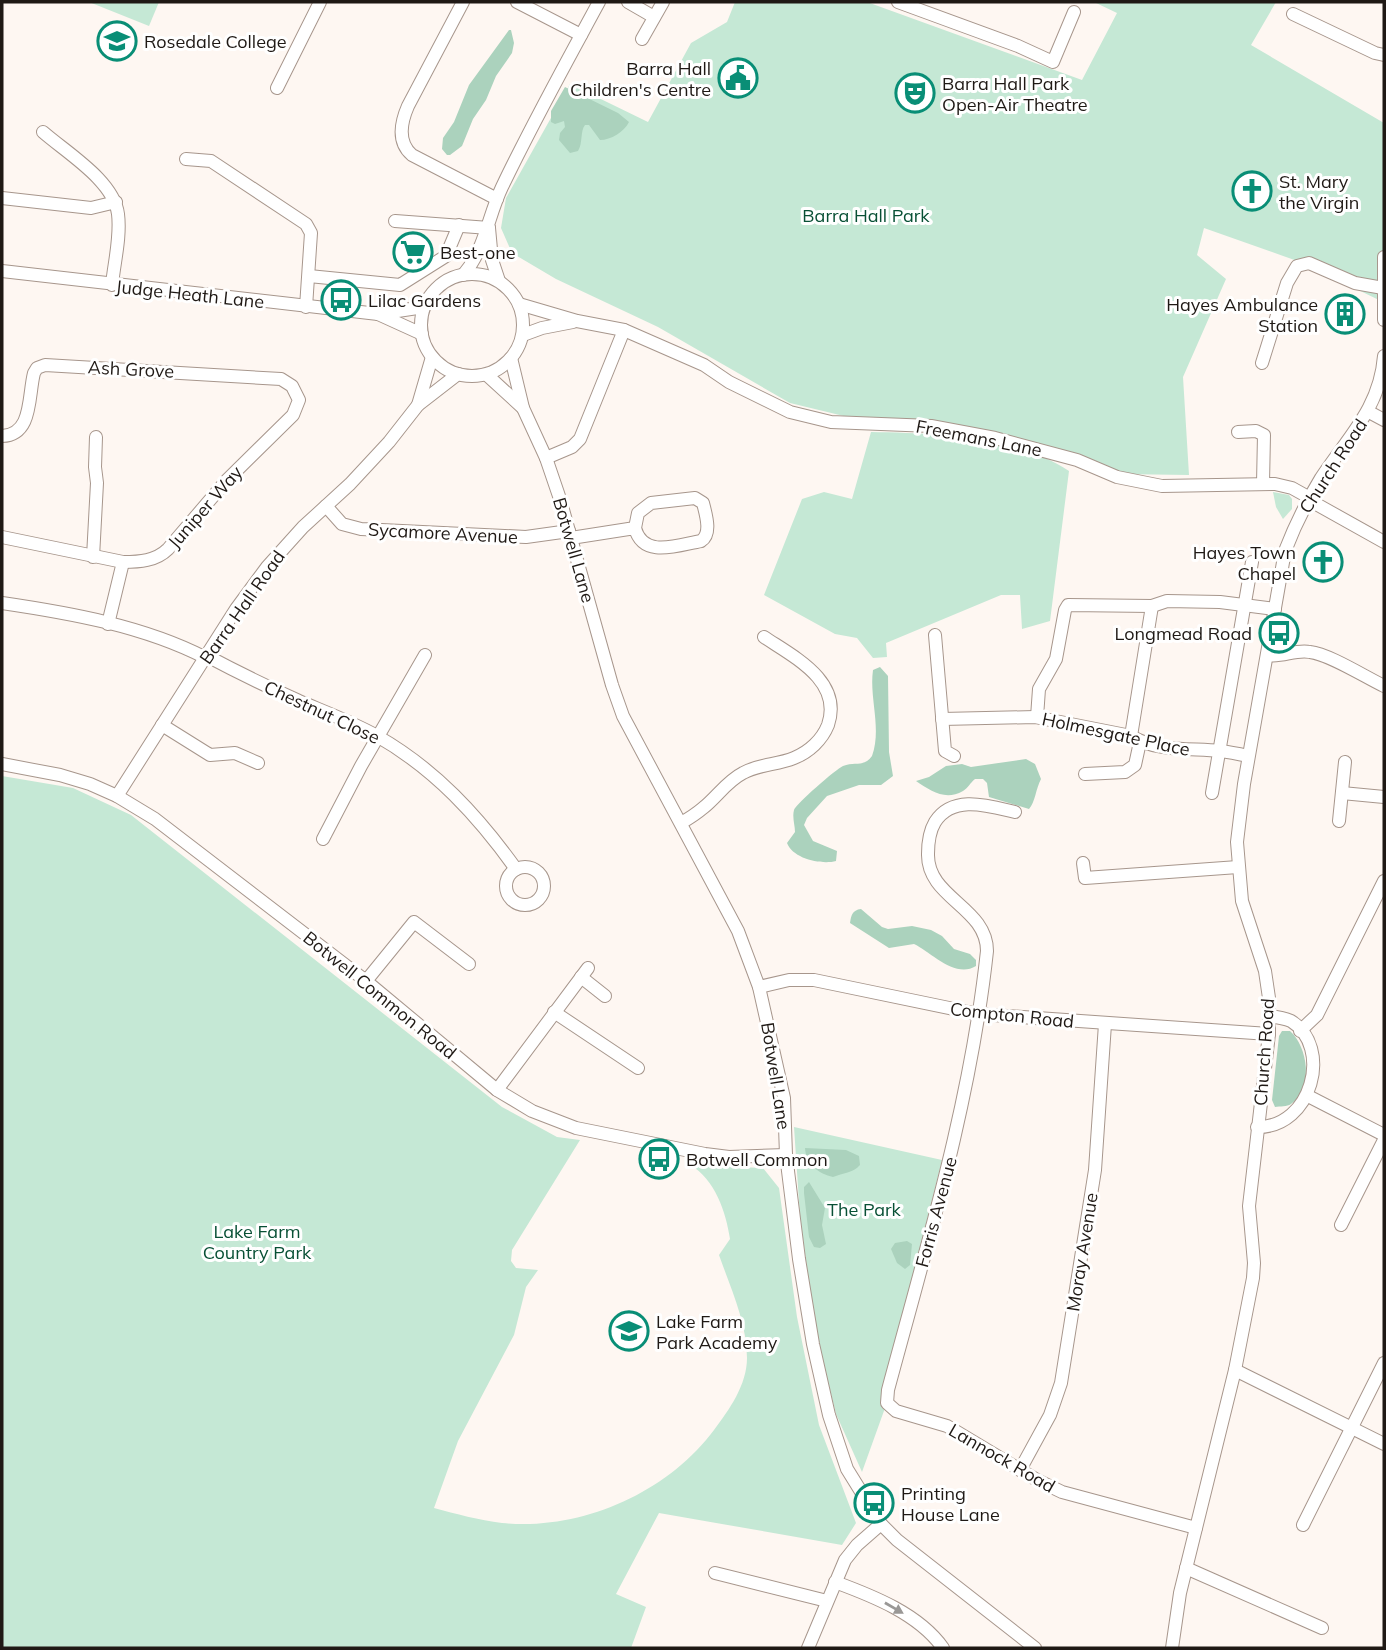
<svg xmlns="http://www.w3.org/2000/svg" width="1386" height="1650" font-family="Mulish,sans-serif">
<rect width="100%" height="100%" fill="#fef7f2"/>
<g fill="#c5e8d5">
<polygon points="89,2 159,2 149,26"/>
<polygon points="735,2 867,2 1082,80 1117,13 1094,2 1276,2 1251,45 1384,123 1383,302 1303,263 1204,228 1197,255 1226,279 1183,377 1189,475 1118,474 1063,451 852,418 790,403 658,327 556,279 512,253 501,228 506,198 570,84 648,122 691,43 727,22"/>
<path d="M871 432C933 433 1016 436 1069 471L1050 621 1022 629 1020 595H1001L886 643 887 657 873 658 857 638 835 634 764 595 802 499 824 492 852 499Z"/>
<polygon points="1273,492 1289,495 1292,499 1292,509 1283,519 1276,507"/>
<path d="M2 776 73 788 131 815 502 1107 557 1137 580 1140 512 1250 511 1261 516 1268 538 1270 526 1287 514 1335 458 1441 434 1508C456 1514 479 1520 502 1523 581 1531 667 1493 714 1430 729 1410 747 1385 747 1358 747 1323 731 1289 719 1255L730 1239C726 1212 715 1179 690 1165L763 1168 779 1188 797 1317 819 1425 856 1523 842 1545 659 1513 616 1594 646 1607 631 1648H2Z"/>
<polygon points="794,1127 942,1160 882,1400 885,1408 862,1472 836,1414 816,1333 800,1217"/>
</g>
<g fill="#abd2bd">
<polygon points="509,30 511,30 514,43 512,53 496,76 486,100 473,119 462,146 450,155 447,155 442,149 443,138 454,122 469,85"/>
<path d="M565 87 618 113 629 122C624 132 611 140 600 140L589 125H585C580 131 583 143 578 151L570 153 559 140 560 133 565 127 564 121 555 124 551 122V111Z"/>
<path d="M880 667 888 676 889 752 893 776 881 785H859L827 796 807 818 804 825 813 841 837 851 836 861C822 865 793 859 787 843L795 832C795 825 792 817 794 810 796 804 836 769 843 766 855 761 863 768 872 756 882 728 869 698 873 670Z"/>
<path d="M1026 759 1035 764 1041 779C1036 788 1035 803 1029 809L989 797 987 783 983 779H975C970 783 968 788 963 791 945 801 931 791 916 781L929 777 946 766 962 764 971 767Z"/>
<path d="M861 909 882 927 888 929 912 926 931 930 942 936 954 949 970 954 976 960V966C955 979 931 952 914 944L889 948 850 923C851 916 852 910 861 909Z"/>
<path d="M1282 1031H1290C1308 1047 1314 1088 1291 1104 1287 1107 1280 1106 1275 1107L1272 1100 1279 1036Z"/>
<path d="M805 1148 846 1150 859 1156 860 1165C853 1173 843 1173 833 1177 819 1174 806 1164 805 1148Z"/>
<polygon points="809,1182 825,1208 822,1225 826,1244 820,1248 814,1247 809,1237 804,1193 804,1187"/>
<polygon points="907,1241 912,1244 910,1265 905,1269 897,1263 891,1249 895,1243"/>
</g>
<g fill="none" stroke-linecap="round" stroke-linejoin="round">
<g stroke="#a7968c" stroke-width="14">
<g id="minor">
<path d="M463 2 408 106C401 122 397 142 412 155L497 199"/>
<polyline points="517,2 581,35"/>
<polyline points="628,2 654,17"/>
<polyline points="898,2 1018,46 1053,62 1074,12"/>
<polyline points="1293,14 1375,53 1384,55"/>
<polyline points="642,39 663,2"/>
<polyline points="277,88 320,2"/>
<path d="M43 132C67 153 114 181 118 214 121 237 114 263 112 285"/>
<polyline points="186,159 211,161 306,224 311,233 306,307"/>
<polyline points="2,198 91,208 116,202"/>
<polyline points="395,221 489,228"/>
<polyline points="489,228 492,260 499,281"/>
<polyline points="1384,257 1384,320"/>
<polyline points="2,271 378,314 424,307"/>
<circle cx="472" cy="325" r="51"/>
<path d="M463 275C485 250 488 216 502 187 532 124 566 63 599 2"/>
<polyline points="309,276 400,285 446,256 459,225"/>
<polyline points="519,304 577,321 624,330 704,365 729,382 790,412 831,422 931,426 995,438 1077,460 1117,477 1162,486 1275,484 1292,488 1310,498"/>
<polyline points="378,314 422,334"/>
<polyline points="523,335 542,328 573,322"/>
<polyline points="511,358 523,408 546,458 560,499 612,685 623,716 738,931 759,987 784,1098 786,1155 799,1259 813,1344 829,1415 847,1469 881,1524 897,1540 1035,1648"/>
<polyline points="1262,363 1287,283 1297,266 1309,263 1355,283 1383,288"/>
<polyline points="487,375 523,408"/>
<polyline points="418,405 432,357"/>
<polyline points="1369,412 1384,420"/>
<polyline points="1238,432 1256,431 1264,435 1263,483"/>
<path d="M2 436C33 435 28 396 34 373L37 368 45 365 281 379 292 386 299 400 293 415 227 480 168 549C156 561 139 562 123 562L2 537"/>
<polyline points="546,458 572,447 580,439 624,330"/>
<polyline points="1309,500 1384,542"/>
<polyline points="326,506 342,524 361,529 526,537 569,531"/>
<path d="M571 538 635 528 638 513 651 503 695 498 703 503C706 515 712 534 701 541 678 545 643 559 635 528"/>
<polyline points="93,557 97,483 95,467 96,437"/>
<path d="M2 603C70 613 144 626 206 658"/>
<polyline points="108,624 123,562"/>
<polyline points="935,635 945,751 954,756"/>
<path d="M1267 655C1282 658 1295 649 1310 652 1329 654 1365 677 1384 686"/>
<path d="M207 656C237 672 268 687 299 701 325 712 352 722 377 736 435 769 478 816 516 869"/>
<polyline points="1037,717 1039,689 1056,659 1065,610 1068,605 1152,606 1167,601 1220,602 1275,609"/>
<path d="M942 719 1035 717 1131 736C1156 752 1192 748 1220 751 1229 752 1239 754 1248 756"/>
<polyline points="162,725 210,755 235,753 258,763"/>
<polyline points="1131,736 1152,606"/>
<polyline points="2,764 60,775 90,784 117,796 155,819 366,981 497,1090 532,1111 576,1128 705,1154 729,1157 786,1155"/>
<polyline points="1085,774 1125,772 1135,765 1140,742"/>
<polyline points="1212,793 1252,562"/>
<polyline points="1342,793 1384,797"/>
<polyline points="117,796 236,609 267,567 303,527 350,484 389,442 418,405 458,374"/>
<path d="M1015 812C989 806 953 794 935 822 929 832 928 843 928 854 927 898 987 907 987 951 971 1100 927 1245 888 1390L887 1403 896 1411 947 1426 1037 1480 1062 1492 1196 1528"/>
<polyline points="1339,821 1345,762"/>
<path d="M681 823C688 819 696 814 703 808 717 797 727 781 743 773 759 764 777 765 794 758 809 752 822 740 828 725 843 681 794 657 764 637"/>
<polyline points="323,839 361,766 425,655"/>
<polyline points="1083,863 1085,878 1238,867"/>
<circle cx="525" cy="886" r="19"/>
<polyline points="581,977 605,996"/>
<polyline points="366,981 414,922 469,964"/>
<polyline points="759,987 789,980 814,980 978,1014 1269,1034"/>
<polyline points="554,1012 638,1068"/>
<polyline points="1300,1031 1317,1015 1384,881"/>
<polyline points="497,1090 588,968"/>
<polyline points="1308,1096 1384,1135"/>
<path d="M1257 1127C1312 1128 1333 1047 1291 1021 1284 1018 1277 1017 1269 1016"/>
<polyline points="1341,1225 1384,1140"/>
<polyline points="1235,1370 1384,1444"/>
<polyline points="1020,1470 1050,1415 1061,1383 1095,1170 1105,1024"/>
<polyline points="1303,1525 1384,1363"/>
<polyline points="1186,1568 1322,1628"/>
<polyline points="715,1573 827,1601"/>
<path d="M835 1582C873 1596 919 1614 943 1648"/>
<polyline points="808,1648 845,1560 857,1545 881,1524"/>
<path d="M1172 1648 1180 1593 1235 1370 1253 1278 1254 1263 1249 1206 1269 1034V998L1265 971 1242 901 1237 842 1244 784 1285 551C1295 525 1307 501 1321 478 1348 437 1380 408 1384 356"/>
</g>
</g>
<use href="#minor" stroke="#fff" stroke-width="12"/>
</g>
<defs><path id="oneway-solid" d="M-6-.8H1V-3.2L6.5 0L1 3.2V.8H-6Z" transform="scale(1.75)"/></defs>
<use fill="#9a9896" href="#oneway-solid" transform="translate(894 1608) rotate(30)"/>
<defs>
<g id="school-ring" transform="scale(2.0125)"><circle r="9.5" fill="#fff" stroke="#098e76" stroke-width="1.5"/><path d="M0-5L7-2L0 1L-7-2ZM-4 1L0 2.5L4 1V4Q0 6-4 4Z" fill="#098e76"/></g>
<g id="civic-ring" transform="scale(2.0125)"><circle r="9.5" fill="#fff" stroke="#098e76" stroke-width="1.5"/><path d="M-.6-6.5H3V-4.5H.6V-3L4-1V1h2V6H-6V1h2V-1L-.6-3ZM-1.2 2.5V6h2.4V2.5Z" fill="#098e76"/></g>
<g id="theatre-ring" transform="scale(2.0125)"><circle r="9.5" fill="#fff" stroke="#098e76" stroke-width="1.5"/><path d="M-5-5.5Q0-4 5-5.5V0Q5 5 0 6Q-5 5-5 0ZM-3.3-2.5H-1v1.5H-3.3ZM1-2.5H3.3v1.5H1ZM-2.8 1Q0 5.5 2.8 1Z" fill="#098e76"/></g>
<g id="church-ring" transform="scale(2.0125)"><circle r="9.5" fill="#fff" stroke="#098e76" stroke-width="1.5"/><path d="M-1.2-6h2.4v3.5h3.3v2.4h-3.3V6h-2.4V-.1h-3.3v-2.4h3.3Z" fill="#098e76"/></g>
<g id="supermarket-ring" transform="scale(2.0125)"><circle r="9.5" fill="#fff" stroke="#098e76" stroke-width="1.5"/><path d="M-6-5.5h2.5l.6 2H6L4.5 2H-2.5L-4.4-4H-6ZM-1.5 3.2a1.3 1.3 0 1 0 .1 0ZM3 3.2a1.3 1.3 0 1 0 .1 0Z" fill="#098e76"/></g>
<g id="bus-ring" transform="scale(2.0125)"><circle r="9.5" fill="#fff" stroke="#098e76" stroke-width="1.5"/><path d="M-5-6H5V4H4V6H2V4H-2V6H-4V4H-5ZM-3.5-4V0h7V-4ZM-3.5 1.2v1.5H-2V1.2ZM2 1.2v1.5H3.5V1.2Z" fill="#098e76"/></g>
<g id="building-ring" transform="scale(2.0125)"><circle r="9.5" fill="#fff" stroke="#098e76" stroke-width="1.5"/><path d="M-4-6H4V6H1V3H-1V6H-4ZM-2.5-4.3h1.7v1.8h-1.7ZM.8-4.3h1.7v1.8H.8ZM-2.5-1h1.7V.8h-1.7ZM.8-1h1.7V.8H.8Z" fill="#098e76"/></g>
</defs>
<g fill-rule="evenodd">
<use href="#school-ring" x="117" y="41"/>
<use href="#civic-ring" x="738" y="78"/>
<use href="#theatre-ring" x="915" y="93"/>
<use href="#church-ring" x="1252" y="191"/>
<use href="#supermarket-ring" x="413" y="252"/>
<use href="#bus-ring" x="341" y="300"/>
<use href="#building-ring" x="1345" y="314"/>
<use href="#church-ring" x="1323" y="562"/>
<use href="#bus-ring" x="1279" y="633"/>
<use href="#bus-ring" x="659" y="1159"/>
<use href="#school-ring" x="629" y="1331"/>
<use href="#bus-ring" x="874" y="1503"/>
</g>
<g text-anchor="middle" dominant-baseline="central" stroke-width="6" stroke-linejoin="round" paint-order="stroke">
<g font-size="18" fill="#1f1915" stroke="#fff" text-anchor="start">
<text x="144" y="41">Rosedale College</text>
<text x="711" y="68" text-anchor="end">Barra Hall<tspan x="711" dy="21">Children's Centre</tspan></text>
<text x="942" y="83">Barra Hall Park<tspan x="942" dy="21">Open-Air Theatre</tspan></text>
<text x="1279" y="181">St. Mary<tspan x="1279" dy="21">the Virgin</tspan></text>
<text x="440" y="252">Best-one</text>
<text x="368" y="300">Lilac Gardens</text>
<text x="1318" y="304" text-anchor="end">Hayes Ambulance<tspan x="1318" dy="21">Station</tspan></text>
<text x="1296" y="552" text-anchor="end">Hayes Town<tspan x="1296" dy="21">Chapel</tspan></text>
<text x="1252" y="633" text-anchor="end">Longmead Road</text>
<text x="686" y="1159">Botwell Common</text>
<text x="656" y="1321">Lake Farm<tspan x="656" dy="21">Park Academy</tspan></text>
<text x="901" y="1493">Printing<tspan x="901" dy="21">House Lane</tspan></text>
</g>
<g font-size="18" fill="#085035" stroke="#fff">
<text x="866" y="215">Barra Hall Park</text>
<text x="864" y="1209">The Park</text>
<text x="257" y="1231">Lake Farm<tspan x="257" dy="21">Country Park</tspan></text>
</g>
<g font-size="18" fill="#1f1915" stroke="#fff">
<text transform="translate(190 294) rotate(6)">Judge Heath Lane</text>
<text transform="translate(131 369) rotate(3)">Ash Grove</text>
<text transform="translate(979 438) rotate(11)">Freemans Lane</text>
<text transform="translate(1333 466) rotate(-57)">Church Road</text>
<text transform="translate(205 507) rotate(-49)">Juniper Way</text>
<text transform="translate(443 533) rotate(3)">Sycamore Avenue</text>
<text transform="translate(574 550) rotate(74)">Botwell Lane</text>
<text transform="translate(242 607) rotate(-55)">Barra Hall Road</text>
<text transform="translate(322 712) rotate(25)">Chestnut Close</text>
<text transform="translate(1116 734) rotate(12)">Holmesgate Place</text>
<text transform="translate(380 995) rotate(39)">Botwell Common Road</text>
<text transform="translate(1012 1015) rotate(6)">Compton Road</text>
<text transform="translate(1264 1052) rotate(-86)">Church Road</text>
<text transform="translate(776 1076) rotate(81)">Botwell Lane</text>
<text transform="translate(936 1212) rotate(-75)">Forris Avenue</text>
<text transform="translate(1082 1252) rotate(-81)">Moray Avenue</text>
<text transform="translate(1002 1458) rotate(30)">Lannock Road</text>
</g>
</g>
<rect width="1386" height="1650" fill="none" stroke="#1f1915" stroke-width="7"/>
</svg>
